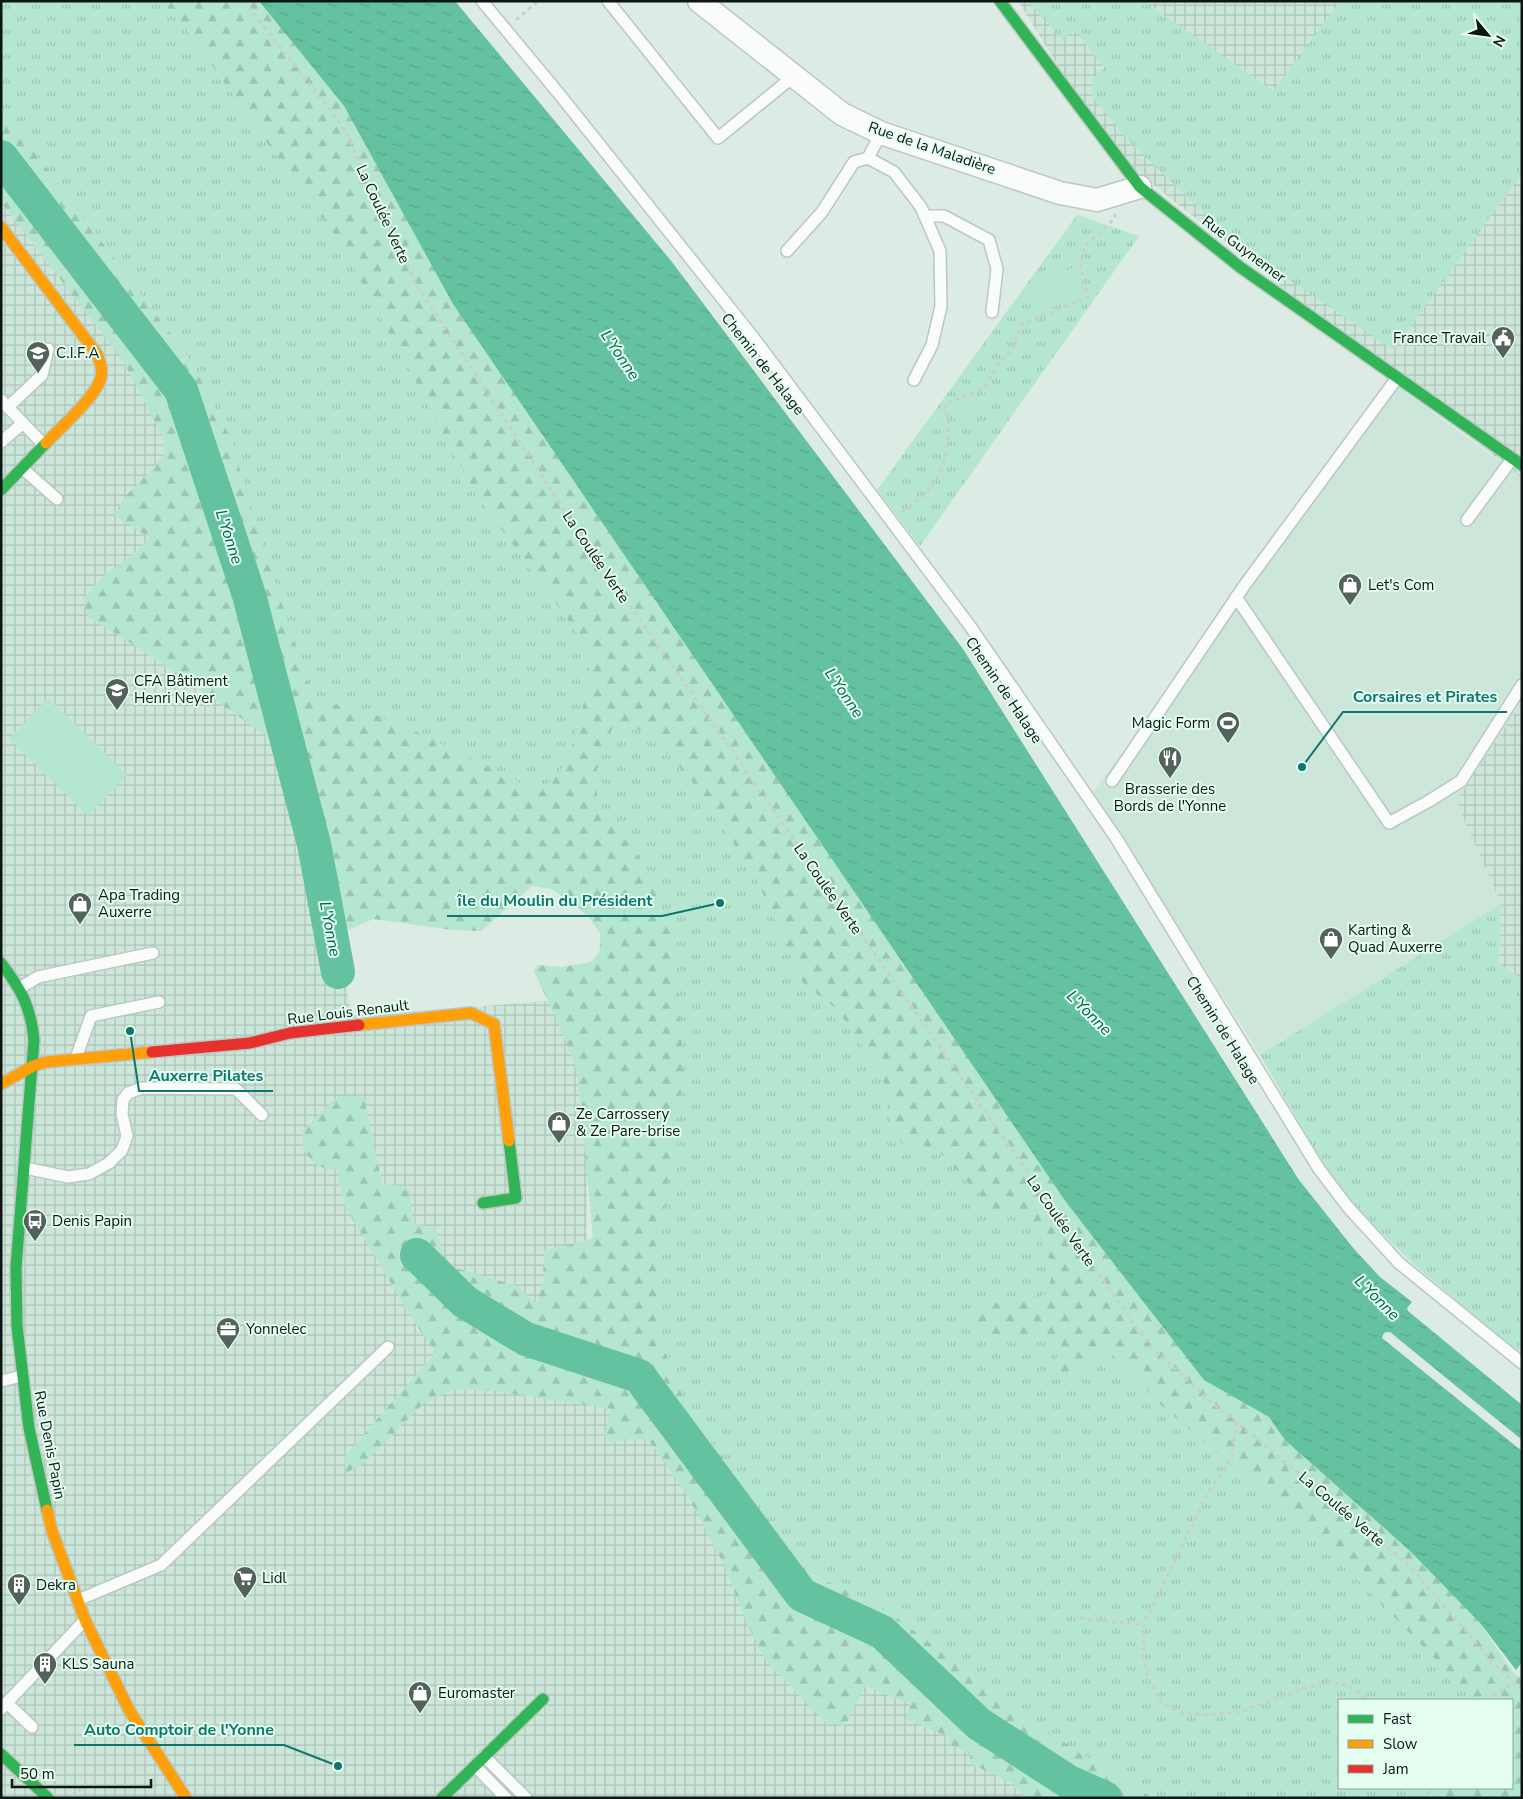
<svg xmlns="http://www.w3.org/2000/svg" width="1523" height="1799" font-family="'Nunito Sans',sans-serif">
<defs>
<pattern id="industrial-grid" width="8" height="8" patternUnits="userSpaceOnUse" patternTransform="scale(1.25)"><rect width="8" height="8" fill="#cce6d9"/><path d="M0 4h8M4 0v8" fill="none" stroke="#aec5b9"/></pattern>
<pattern id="grass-tufts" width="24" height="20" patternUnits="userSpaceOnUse" patternTransform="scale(1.25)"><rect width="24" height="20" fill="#b5e6d0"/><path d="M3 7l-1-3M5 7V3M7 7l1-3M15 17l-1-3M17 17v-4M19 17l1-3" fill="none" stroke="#9ac5b2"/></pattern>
<pattern id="forest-firs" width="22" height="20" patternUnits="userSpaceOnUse" patternTransform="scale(1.25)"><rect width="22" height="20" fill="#b5e6d0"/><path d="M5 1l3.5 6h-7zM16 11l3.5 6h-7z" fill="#9ac5b2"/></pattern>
<pattern id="water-ripples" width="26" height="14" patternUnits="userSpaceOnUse" patternTransform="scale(1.25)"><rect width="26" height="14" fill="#65c2a0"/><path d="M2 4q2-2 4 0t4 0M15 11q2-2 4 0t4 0" fill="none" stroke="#56a689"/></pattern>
</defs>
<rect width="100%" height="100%" fill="#dcebe3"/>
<polygon fill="#cce6d9" points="1398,387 1522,478 1522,702 1456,801 1501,904 1260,1055 1100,803 1092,793"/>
<g fill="url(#industrial-grid)">
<polygon points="1018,1 1522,1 1522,478 1111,151"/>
<polygon points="1,175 155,387 306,796 352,1016 588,998 586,1362 779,1598 1121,1798 1,1798"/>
<polygon points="1522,702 1522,980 1499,964 1501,904 1456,801"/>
</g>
<g fill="url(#grass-tufts)">
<polygon points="1,1 259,1 1269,1417 1480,1623 1503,1700 1339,1700 1339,1788 1459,1788 1447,1798 1125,1798 884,1608 803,1570 750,1496 586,1362 593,1239 600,933 589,917 552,889 532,886 306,796 154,387 1,180"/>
<polygon points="1027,1 1144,1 1273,91 1340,1 1522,1 1522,174 1393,350 1235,243 1129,141 1091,95 1093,78 1104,68 1075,30 1063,40"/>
<polygon points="1077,215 1139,236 920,546 877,490"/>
<polygon points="1501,904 1499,964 1522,979 1522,1349 1516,1351 1409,1260 1337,1188 1260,1055"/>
</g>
<path fill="url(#forest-firs)" d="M161 1H259L344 106 453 304 1204 1380 1269 1417 1285 1440 1410 1551 1480 1623 1513 1672 1522 1679V1798H1421L1439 1788H1512V1700H1475L1326 1547 1160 1404 1108 1350 1075 1375 1057 1379 1056 1359 1061 1338 1043 1334H1021L985 1342 972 1321 981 1306 1047 1294 1054 1267 1025 1213 992 1208 935 1147H905L892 1130 883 1078 838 1010 803 983 756 878 695 785 649 732 614 724 597 769V809L631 841 672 925 684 1068 662 1225 663 1348 687 1408 803 1570 884 1608 1047 1732 1153 1798H1027L1015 1788 1014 1784 969 1763 971 1754 948 1744 949 1737 906 1719 910 1704 865 1686 845 1726 825 1722 766 1661 748 1626 724 1565 686 1493 648 1439 625 1440 610 1443 604 1434 611 1409 495 1391 457 1389 425 1402 364 1463 346 1473 344 1457 436 1352 416 1325 345 1207 337 1171 317 1166 303 1150V1130L338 1096 364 1097 382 1183 409 1188 413 1223 436 1228 443 1254 455 1268 518 1286 529 1297 537 1303 543 1282 544 1251 593 1238 577 1071 562 1032 534 971 537 965 562 967 591 962 600 952V933L589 917 552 889 532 886 481 931 452 930 373 919 342 933 321 962 300 855 269 738C210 696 151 654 88 617L83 599 101 578 127 559 150 538 114 515 125 497 163 457 164 439 123 361 1 202V107L193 364 230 437 265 553 316 706 348 704 415 731 509 776 535 793 558 775 570 753 588 688 590 666 585 646 564 614 477 496 337 237 270 147 182 23Z"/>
<g fill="#b5e6d0">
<polygon points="1075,267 1084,296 1041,311 1032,284"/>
<polygon points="986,393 990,404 954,419 950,408"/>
<polygon points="48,698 127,775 88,816 9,739"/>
</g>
<polygon fill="url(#water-ripples)" points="259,1 455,1 672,262 963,649 1299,1180 1354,1249 1380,1277 1412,1302 1407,1308 1408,1311 1522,1405 1522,1440 1390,1332 1384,1333 1383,1338 1522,1451 1522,1662 1516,1670 1480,1623 1410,1551 1285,1440 1269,1417 1204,1380 1066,1202 453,304 344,106"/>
<polygon fill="#dcebe3" points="1387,1332 1522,1440 1522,1443 1388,1334 1385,1335 1385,1337 1522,1447 1522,1451 1382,1338 1384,1333"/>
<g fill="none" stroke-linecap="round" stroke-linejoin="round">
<g stroke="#65c2a0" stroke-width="34">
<polyline points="1,157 181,390 249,595 314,844 338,972"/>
<polyline points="417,1255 465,1302 526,1339 639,1376 802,1595 882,1632 979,1724 1069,1782 1105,1798"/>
</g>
<g stroke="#bbc7c1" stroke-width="14">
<g id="lane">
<polyline points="482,1 560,95 753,337 970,626 1116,838 1319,1169 1347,1206 1399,1263 1522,1363"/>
<polyline points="608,1 718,138 794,76"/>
<polyline points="868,158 894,172 921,207 940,251 941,306 932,345 914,380"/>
<polyline points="925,216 944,216 989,240 997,269 992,312"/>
<polyline points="787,251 822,212 854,162 868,158 881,133"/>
<polyline points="1,400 44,445"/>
<polyline points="8,407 42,375 48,349"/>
<polyline points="1,442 23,423"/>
<polyline points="22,468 57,499"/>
<polyline points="1467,520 1512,459"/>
<polyline points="1236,597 1389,823 1429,801 1461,781 1522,685"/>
<polyline points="1112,781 1244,586 1397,378"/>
<polyline points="20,988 38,977 153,953"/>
<polyline points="76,1058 91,1016 159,1002"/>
<polyline points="25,1168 68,1177 89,1174 109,1163 122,1150 127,1136 122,1114 123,1100 128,1093 142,1088 236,1089 262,1115"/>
<polyline points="1,1381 22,1376"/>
<polyline points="78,1600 161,1565 388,1347"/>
<polyline points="7,1703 32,1727"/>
<polyline points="1,1709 84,1621"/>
<polyline points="484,1756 526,1798"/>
<polyline points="475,1766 506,1798"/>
</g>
</g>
<g stroke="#bbc7c1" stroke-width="25">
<polyline id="street" points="699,1 842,114 881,133 1060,193 1097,200 1140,187"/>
</g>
<g stroke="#bbc7c1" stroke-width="14">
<g id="fast">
<polyline points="1000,1 1140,187 1240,267 1522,465"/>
<polyline points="1,490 46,443"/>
<path d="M1 963C21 989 31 1007 34 1040L16 1267 17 1326 29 1428 47 1510"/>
<polyline points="483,1203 516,1198 509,1141"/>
<polyline points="1,1754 48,1798"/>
<polyline points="442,1798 543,1699"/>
</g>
</g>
<g stroke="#bbc7c1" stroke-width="14">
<g id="slow">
<path d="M1 227 97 354C100 361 103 369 101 377 97 396 60 428 46 443"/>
<polyline points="359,1025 471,1013 494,1024 509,1141"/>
<polyline points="1,1084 33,1066 46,1062 152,1052"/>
<polyline points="47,1510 52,1531 85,1620 129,1710 186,1798"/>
</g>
</g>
<g stroke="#bbc7c1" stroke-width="14">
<polyline id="jam" points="152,1052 250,1043 290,1033 359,1025"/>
</g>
<g stroke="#cacfcd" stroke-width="3" stroke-dasharray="4 4" stroke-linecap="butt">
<polyline points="244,1 343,127 416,284 584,540 1149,1345 1211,1402 1336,1503 1411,1567 1494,1664 1522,1689"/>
<polyline points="516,20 538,1"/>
<polyline points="1,370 3,377 11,386"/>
<path d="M902 511C945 486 954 450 945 404L983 389 996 367 1013 348 1022 324 1088 298 1080 264 1087 244 1115 218V214"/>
<polyline points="1236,1422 1232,1456 1207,1495 1143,1625 1145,1669 1160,1702 1182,1713 1208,1715 1236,1713 1308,1687 1332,1682 1349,1686 1370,1700"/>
<polyline points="1080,1618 1143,1625"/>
<polyline points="1486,1700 1514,1682"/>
<polyline points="72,1796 86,1784 94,1785"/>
</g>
<use href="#lane" stroke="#fafcfb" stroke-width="11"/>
<use href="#street" stroke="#fafcfb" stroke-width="22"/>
<use href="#fast" stroke="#30b455" stroke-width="11"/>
<use href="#slow" stroke="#ff9f0a" stroke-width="11"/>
<use href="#jam" stroke="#e5322d" stroke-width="11"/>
</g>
<defs>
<g id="civic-pin" transform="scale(1.25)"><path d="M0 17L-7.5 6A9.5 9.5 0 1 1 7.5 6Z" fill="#55615b" stroke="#e3fef1"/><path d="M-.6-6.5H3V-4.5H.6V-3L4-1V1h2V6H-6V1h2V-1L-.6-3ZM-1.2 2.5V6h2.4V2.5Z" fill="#fff"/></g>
<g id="university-pin" transform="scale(1.25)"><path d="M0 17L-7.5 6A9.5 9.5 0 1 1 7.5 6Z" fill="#55615b" stroke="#e3fef1"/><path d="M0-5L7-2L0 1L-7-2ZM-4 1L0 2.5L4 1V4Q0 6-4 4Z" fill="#fff"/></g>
<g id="shop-pin" transform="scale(1.25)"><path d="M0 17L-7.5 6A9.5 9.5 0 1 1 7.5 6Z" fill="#55615b" stroke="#e3fef1"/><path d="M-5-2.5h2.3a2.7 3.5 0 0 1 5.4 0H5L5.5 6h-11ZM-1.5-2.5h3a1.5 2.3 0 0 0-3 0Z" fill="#fff"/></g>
<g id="stadium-pin" transform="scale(1.25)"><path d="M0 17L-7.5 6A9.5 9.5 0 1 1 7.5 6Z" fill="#55615b" stroke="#e3fef1"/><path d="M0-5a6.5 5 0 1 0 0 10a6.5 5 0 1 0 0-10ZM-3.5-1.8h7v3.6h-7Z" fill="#fff"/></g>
<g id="restaurant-pin" transform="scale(1.25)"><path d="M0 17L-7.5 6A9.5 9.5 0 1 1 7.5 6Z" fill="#55615b" stroke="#e3fef1"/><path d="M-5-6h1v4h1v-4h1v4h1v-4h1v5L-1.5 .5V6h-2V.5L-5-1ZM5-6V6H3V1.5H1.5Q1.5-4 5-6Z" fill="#fff"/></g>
<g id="bus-pin" transform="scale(1.25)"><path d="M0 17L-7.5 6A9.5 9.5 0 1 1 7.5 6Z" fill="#55615b" stroke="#e3fef1"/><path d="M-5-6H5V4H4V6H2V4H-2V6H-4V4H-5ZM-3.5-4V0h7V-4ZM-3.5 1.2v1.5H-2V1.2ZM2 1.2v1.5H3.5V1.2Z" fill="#fff"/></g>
<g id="office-pin" transform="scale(1.25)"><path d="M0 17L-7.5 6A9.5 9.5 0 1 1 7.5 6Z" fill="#55615b" stroke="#e3fef1"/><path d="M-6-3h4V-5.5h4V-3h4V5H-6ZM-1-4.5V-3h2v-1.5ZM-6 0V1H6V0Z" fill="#fff"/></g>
<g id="supermarket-pin" transform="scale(1.25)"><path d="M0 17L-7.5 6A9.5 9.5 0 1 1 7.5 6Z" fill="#55615b" stroke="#e3fef1"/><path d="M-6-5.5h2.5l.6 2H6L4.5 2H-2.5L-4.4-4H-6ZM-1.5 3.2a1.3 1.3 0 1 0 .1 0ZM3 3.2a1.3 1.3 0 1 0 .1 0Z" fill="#fff"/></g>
<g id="building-pin" transform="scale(1.25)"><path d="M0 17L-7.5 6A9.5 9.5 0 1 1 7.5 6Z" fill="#55615b" stroke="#e3fef1"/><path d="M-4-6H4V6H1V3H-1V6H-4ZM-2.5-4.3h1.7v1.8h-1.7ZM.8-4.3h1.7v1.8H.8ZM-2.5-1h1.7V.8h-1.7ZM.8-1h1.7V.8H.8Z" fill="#fff"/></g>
</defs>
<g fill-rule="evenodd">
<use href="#civic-pin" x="1503" y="338"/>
<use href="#university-pin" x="38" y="353"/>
<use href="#shop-pin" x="1350" y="585"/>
<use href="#university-pin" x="117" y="690"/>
<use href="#stadium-pin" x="1228" y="723"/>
<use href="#restaurant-pin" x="1170" y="758"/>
<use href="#shop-pin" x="80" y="904"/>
<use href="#shop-pin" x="1331" y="939"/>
<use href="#shop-pin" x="559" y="1123"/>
<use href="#bus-pin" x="35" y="1221"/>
<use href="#office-pin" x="228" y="1329"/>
<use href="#supermarket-pin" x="245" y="1578"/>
<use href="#building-pin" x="19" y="1585"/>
<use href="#building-pin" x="45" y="1664"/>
<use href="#shop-pin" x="420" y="1693"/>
</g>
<g text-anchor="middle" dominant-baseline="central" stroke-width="4" stroke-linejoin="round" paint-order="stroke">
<g font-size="15" fill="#0d1612" stroke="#e3fef1">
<text transform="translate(932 148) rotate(19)">Rue de la Maladière</text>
<text transform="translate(383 214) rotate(65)">La Coulée Verte</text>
<text transform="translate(1244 249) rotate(37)">Rue Guynemer</text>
<text transform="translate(763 364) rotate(52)">Chemin de Halage</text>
<text transform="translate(596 557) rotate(56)">La Coulée Verte</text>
<text transform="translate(1004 690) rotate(56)">Chemin de Halage</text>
<text transform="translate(828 889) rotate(55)">La Coulée Verte</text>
<text transform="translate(348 1012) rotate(-7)">Rue Louis Renault</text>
<text transform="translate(1223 1030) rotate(58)">Chemin de Halage</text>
<text transform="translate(1061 1221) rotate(55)">La Coulée Verte</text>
<text transform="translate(50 1445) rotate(79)">Rue Denis Papin</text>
<text transform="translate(1342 1509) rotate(40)">La Coulée Verte</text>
</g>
<g font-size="15" fill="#0d1612" stroke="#e3fef1" text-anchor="start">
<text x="1486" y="338" text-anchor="end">France Travail</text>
<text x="56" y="353">C.I.F.A</text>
<text x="1368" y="585">Let's Com</text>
<text x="134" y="681">CFA Bâtiment<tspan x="134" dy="17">Henri Neyer</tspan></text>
<text x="1210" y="723" text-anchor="end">Magic Form</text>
<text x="1170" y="789" text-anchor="middle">Brasserie des<tspan x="1170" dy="17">Bords de l'Yonne</tspan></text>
<text x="98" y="895">Apa Trading<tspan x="98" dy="17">Auxerre</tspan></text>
<text x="1348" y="930">Karting &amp;<tspan x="1348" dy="17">Quad Auxerre</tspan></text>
<text x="576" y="1114">Ze Carrossery<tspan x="576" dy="17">&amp; Ze Pare-brise</tspan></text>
<text x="52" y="1221">Denis Papin</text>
<text x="246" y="1329">Yonnelec</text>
<text x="262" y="1578">Lidl</text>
<text x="36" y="1585">Dekra</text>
<text x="62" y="1664">KLS Sauna</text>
<text x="438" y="1693">Euromaster</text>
</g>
<g font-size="16" font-style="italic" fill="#006446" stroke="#e3fef1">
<text transform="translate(620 355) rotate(56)">L'Yonne</text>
<text transform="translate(229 537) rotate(72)">L'Yonne</text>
<text transform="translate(844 693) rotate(56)">L'Yonne</text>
<text transform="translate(330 929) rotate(79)">L'Yonne</text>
<text transform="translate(1089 1013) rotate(45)">L'Yonne</text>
<text transform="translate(1377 1298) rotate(45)">L'Yonne</text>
</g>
</g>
<path fill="none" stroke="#0f766e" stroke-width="2" d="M1302 767L1343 712H1507M720 903L662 916H447M130 1031L139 1091H273M338 1766L284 1745H74"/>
<g fill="#0f766e" stroke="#e3fef1" stroke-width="2">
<circle cx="1302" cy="767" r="5"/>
<circle cx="720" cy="903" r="5"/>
<circle cx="130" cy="1031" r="5"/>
<circle cx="338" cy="1766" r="5"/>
</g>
<g font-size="16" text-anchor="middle" font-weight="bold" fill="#0f766e" stroke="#e3fef1" stroke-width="4" stroke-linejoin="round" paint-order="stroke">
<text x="1425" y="702">Corsaires et Pirates</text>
<text x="555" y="906">île du Moulin du Président</text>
<text x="206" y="1081">Auxerre Pilates</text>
<text x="179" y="1735">Auto Comptoir de l'Yonne</text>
</g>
<rect width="1523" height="1799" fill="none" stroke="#0d1612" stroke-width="5"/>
<rect x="1338" y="1699" width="175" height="90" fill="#e3fef1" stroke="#8da198"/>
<rect x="1348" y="1715" width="25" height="8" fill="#30b455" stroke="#8da198"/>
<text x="1383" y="1724" font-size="15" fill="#0d1612">Fast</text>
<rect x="1348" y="1740" width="25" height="8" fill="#ff9f0a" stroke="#8da198"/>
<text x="1383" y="1749" font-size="15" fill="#0d1612">Slow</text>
<rect x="1348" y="1765" width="25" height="8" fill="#e5322d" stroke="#8da198"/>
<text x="1383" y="1774" font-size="15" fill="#0d1612">Jam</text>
<g transform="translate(1488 35) rotate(119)" stroke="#e3fef1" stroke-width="4" paint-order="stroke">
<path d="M0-4L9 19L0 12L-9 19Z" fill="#0d1612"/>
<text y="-8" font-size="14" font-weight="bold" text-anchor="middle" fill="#0d1612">N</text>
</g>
<path d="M12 1779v8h139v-8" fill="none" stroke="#0d1612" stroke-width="2.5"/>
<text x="20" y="1779" font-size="15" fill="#0d1612" stroke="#e3fef1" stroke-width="4" paint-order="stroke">50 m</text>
</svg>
